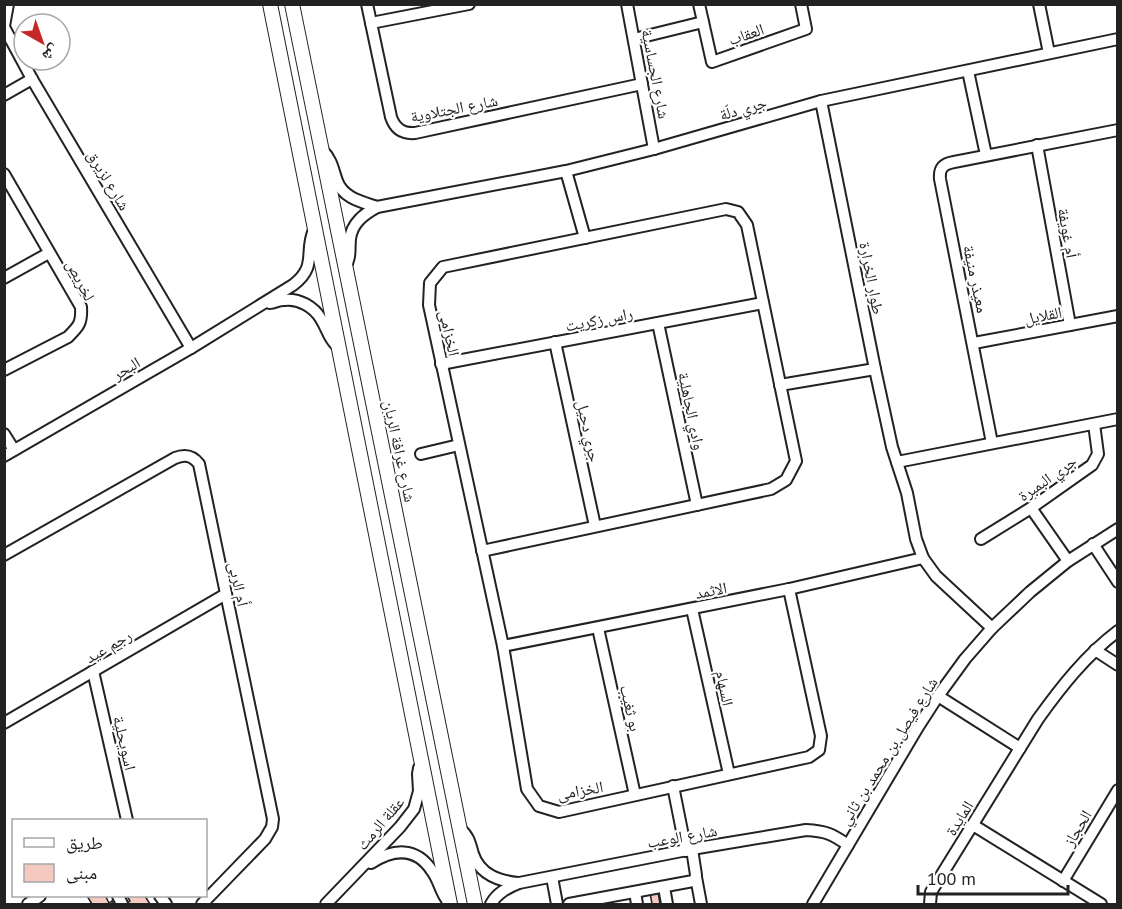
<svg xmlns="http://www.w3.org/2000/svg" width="1122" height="909" font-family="'PT Sans','Noto Naskh Arabic',sans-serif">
<rect width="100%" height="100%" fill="#fff"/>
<g fill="#f3c9c0" stroke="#222" stroke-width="1.5">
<polygon points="658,892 660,904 652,904 650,893"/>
<polygon points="87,896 108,896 106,897 109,903 112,901 113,904 92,904"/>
<polygon points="127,896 145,896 150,904 128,904 127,903 130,901"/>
</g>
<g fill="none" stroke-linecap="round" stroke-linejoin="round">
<g stroke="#222" stroke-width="14">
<g id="minor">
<path d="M367 4 391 117C395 129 403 134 415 133L642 84"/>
<polyline points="627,4 654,149"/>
<polyline points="699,4 712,62 806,29 801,4"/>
<polyline points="1039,4 1049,53"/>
<polyline points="371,23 469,4"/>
<polyline points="4,26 8,4"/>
<polyline points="4,27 32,79 191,348"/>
<polyline points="634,39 703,22"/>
<polyline points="968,71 986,155"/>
<polyline points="4,95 32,79"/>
<polyline points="821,101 875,369 892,447 907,493 916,539 923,558 936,576 992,628"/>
<polyline points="1037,145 1070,325"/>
<path d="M323 151C332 160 333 170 337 181 343 198 362 202 377 207"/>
<polyline points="566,171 585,238"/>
<path d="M4 174 81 307C82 323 79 326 68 337L4 370"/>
<path d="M345 267C351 258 349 249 350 239 352 223 364 214 377 207L566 171 654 149 821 101 1118 39"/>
<polyline points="4,278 49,253"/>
<path d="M270 303C275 302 280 300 284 300 299 298 314 307 321 319 328 330 328 338 338 347"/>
<polyline points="658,323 697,505"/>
<polyline points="555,342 595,526"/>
<polyline points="974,343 1118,316"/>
<polyline points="441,364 763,303"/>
<polyline points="780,385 875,369"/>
<polyline points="4,434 14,450"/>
<path d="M992 443 940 179C939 168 943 164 954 162L1118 130"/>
<polyline points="421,454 459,445"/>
<path d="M4 456 191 348 293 285C318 266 304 252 314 230"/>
<polyline points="897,462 1118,419"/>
<polyline points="1031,508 1068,561"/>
<polyline points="981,539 1031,508 1092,465 1098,454 1094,424"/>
<polyline points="1093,544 1118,582"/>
<polyline points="482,551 771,489 786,480 796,461 747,225 738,212 726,209 443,267 430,283 429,305 503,646 527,789 539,806 559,812 809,757 819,750 821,736 789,589"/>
<path d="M4 555 175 458C185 454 192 455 199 464L273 819 272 827 265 839 202 904"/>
<polyline points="692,609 729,774"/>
<polyline points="598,628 635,795"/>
<polyline points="503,646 789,589 923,558"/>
<polyline points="1095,650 1118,665"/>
<polyline points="93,671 127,820"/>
<polyline points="938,696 1020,748"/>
<polyline points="4,723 226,594"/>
<polyline points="673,786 686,851"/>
<polyline points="973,825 1101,904"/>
<path d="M460 829C469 836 470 844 473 854 480 875 499 881 518 883"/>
<path d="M371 863C393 849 416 846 432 871 439 880 440 891 447 900"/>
<polyline points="552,877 557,904"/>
<polyline points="696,877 701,904"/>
<polyline points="1063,881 1118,790"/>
<polyline points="664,887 667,904"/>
<polyline points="635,892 637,904"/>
<polyline points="118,896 122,904"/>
<polyline points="160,896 166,904"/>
<polyline points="28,904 40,896"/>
<polyline points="326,904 400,827 414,809 419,791 418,774 419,768"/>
<path d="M491 904C497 893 507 888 519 883L692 849 806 830C826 831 832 834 848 845"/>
<polyline points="569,904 693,881 695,879 696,875 692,849"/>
<polyline points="813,904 918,727 938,696 965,659 992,628 1030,592 1068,561 1118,529"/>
<path d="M930 904 931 892 1038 719C1061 687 1086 655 1118 631"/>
</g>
</g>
<g stroke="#222" stroke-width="16">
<g id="major">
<polyline points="270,4 450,904"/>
<polyline points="292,4 475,904"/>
</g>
</g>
<use href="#minor" stroke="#fff" stroke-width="10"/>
<use href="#major" stroke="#fff" stroke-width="14"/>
</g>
<g text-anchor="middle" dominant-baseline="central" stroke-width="4.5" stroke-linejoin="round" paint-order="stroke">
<g font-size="16" fill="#222" stroke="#fff">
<text transform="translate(746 34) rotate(-19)">العقاب</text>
<text transform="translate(656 74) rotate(79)">شارع الجساسية</text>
<text transform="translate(454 108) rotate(-11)">شارع الجتلاوية</text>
<text transform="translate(743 108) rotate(-16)">جري دلّة</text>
<text transform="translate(109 180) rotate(59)">شارع لزيرق</text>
<text transform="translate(1068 233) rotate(80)">أم غويفة</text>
<text transform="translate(872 278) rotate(79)">طوار الخرارة</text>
<text transform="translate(976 279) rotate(78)">معيذر منيفة</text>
<text transform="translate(81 280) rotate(63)">لخريص</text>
<text transform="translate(1043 315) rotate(-11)">القلايل</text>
<text transform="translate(599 319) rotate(-11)">راس زكريت</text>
<text transform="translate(450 333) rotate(78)">الخزامى</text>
<text transform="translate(126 368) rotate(-30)">البحر</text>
<text transform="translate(692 411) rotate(78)">وادي الجاهلية</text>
<text transform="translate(589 431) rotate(78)">جري دحيل</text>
<text transform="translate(400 451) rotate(78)">شارع غرافة الريان</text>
<text transform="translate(1047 478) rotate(-35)">جري البمبرة</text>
<text transform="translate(239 584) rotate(78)">أم الربى</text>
<text transform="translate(711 590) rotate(-11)">الاثمد</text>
<text transform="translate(108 646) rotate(-30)">رجم عيد</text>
<text transform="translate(725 688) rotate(78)">السهام</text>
<text transform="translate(631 708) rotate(77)">بو ثغيب</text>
<text transform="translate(125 743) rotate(77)">اسويحلية</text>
<text transform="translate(888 751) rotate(-58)">شارع فيصل بن محمد بن ثاني</text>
<text transform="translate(580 790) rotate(-10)">الخزامى</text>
<text transform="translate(959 818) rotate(-58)">المايدة</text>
<text transform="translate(380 823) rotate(-50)">عقلة الرمث</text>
<text transform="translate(1077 828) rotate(-59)">الحجاز</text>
<text transform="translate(682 836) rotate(-10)">شارع الوعب</text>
</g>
</g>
<rect width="1122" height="909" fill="none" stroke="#222222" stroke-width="12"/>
<rect x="12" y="819" width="195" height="78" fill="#ffffff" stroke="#a7a7a7" stroke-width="1.5"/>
<rect x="24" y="838" width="30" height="9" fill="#ffffff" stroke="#a7a7a7" stroke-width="1.5"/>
<text x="66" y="849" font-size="18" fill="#222222">طريق</text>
<rect x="24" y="864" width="30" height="18" fill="#f3c9c0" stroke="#a7a7a7" stroke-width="1.5"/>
<text x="66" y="879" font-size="18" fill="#222222">مبنى</text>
<g transform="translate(42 42) rotate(140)"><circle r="28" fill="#ffffff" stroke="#a7a7a7" stroke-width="1.5"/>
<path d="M0-4.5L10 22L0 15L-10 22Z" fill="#c62828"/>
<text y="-9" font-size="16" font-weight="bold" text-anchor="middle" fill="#222222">ش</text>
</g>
<path d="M918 885v9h150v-9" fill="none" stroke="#222222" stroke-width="3"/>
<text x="927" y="885" font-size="18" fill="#222222" stroke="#ffffff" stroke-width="4.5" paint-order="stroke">100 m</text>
</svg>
